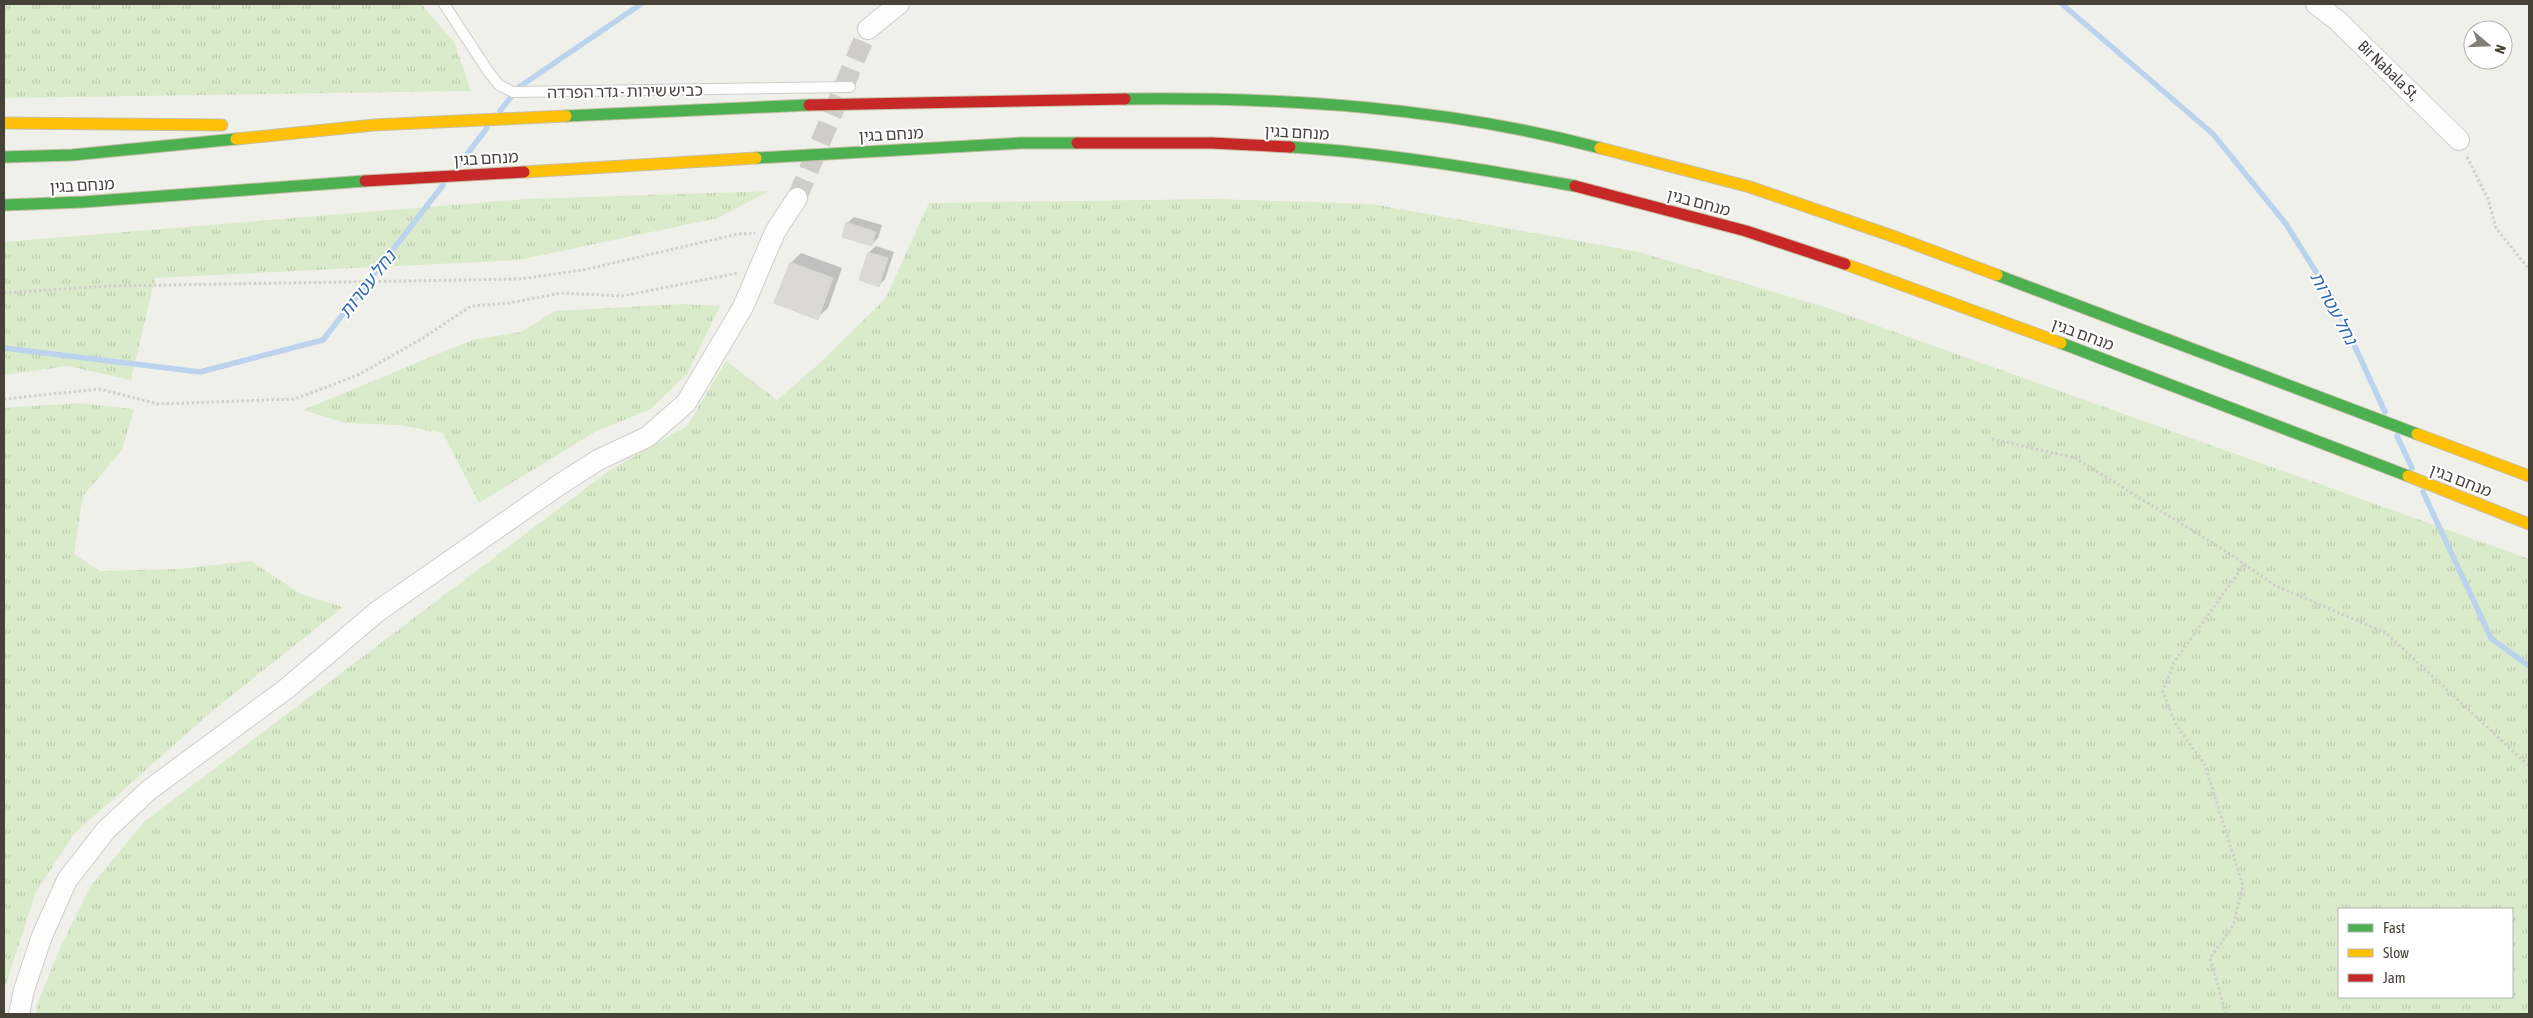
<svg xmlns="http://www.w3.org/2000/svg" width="2533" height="1018" font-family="'Asap Condensed','Noto Sans Hebrew',sans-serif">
<defs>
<pattern id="grass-tufts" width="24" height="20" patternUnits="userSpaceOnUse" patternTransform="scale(1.25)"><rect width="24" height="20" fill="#daebcb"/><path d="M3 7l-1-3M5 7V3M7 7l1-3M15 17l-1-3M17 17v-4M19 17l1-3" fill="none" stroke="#bccbaf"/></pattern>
</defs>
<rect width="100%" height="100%" fill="#f0f0eb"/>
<g fill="url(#grass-tufts)" fill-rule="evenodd">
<polygon points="4,4 421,4 454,42 471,91 4,98"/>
<polygon points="769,191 718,218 519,260 155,278 131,380 68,366 4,375 4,242 525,199"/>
<path d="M1214 199 1372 204 1635 251 1825 307 2529 559V1014H36L37 1004 60 948 90 887 145 821 610 470 687 426 726 361 777 400 821 362 885 299 929 203ZM2512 909V997H2339V909Z"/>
<polygon points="682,304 720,306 687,374 651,409 595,432 479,503 443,433 398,425 345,423 303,410 472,340 521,332 555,311"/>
<polygon points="78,403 134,409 122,450 83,496 74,554 100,571 178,569 251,561 301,594 343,607 211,712 74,834 36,892 4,990 4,408"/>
</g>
<g fill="#0003">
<polygon points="854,217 882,225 878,238 872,244 847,223"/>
<polygon points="876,246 894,252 885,279 878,286 860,280 869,252"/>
<polygon points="801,253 842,268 828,308 817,318 791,263"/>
</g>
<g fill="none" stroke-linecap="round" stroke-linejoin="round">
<g stroke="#bcd3ee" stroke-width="5.5">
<polyline points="2062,4 2213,134 2286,224 2333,299 2385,412"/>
<polyline points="500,111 519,87 641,4"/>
<polyline points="458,166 487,128"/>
<polyline points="4,348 200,372 323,340 443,185"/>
<polyline points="2397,436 2412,468"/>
<polyline points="2423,492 2491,638 2529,666"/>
</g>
</g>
<g fill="#dad9d3" stroke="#d8d7d1">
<polygon points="846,222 876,232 872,246 842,237"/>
<polygon points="868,252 888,258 879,287 859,280"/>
<polygon points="790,262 833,278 818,320 774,303"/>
</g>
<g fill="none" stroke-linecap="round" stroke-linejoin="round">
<polyline stroke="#cecdc7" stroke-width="20" stroke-dasharray="20 10" stroke-linecap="butt" points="797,198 868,29"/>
<g stroke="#cecdc8" stroke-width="12">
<polyline id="lane" points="444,4 488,71 499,85 513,92 850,87"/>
</g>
<g stroke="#cecdc8" stroke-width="22">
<g id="street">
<polyline points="2316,4 2338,21 2459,140"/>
<polyline points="868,29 899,4"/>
<polyline points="19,1014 24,990 42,936 67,880 106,830 149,790 286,689 378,611 559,485 598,460 647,437 686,403 743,307 775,232 797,198"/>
</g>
</g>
<g stroke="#c7c0a7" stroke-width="13">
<g id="fast">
<path d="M1125 99C1283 97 1446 107 1600 148"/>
<polyline points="566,116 809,105"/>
<path d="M1290 147C1387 153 1481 169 1575 186"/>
<polyline points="4,157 72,155 236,139"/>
<polyline points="756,158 1022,143 1077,143"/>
<polyline points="4,205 83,202 365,181"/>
<polyline points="1997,275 2417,434"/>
<polyline points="2061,343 2408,476"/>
</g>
</g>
<g stroke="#c7c0a7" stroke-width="13">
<g id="slow">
<polyline points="4,123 222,125"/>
<polyline points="236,139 374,125 566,116"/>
<polyline points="1600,148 1750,187 1898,238 1997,275"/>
<polyline points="524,172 756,158"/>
<polyline points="1845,264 2061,343"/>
<polyline points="2417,434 2529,476"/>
<polyline points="2408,476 2529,524"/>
</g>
</g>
<g stroke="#c7c0a7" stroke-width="13">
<g id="jam">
<polyline points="809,105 1125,99"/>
<polyline points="1077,143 1212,143 1290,147"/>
<polyline points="365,181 524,172"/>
<polyline points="1575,186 1746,231 1845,264"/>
</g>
</g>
<g stroke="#d1cfcb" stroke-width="3" stroke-dasharray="2.5 2.5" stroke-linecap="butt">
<polyline points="2467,157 2488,199 2496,228 2529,269"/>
<polyline points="4,293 109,286 520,279 583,270 738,234 755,233"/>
<polyline points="4,399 100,389 158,404 295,399 358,375 423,338 471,306 509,303 561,293 622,296 738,273"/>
<polyline points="1992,439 2075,458 2224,550 2276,586 2386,633 2529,766"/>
<polyline points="2226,1014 2210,958 2233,926 2243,886 2205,765 2176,725 2163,692 2174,662 2245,564"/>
</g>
<use href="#lane" stroke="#fdfdfc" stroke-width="10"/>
<use href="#street" stroke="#fdfdfc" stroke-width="20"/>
<use href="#fast" stroke="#4caf50" stroke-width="11"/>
<use href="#slow" stroke="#ffc107" stroke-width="11"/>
<use href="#jam" stroke="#c62828" stroke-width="11"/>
</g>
<g text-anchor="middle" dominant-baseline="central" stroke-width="4" stroke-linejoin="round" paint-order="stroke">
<g font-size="16" fill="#474237" stroke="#fff">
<text transform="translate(2389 70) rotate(44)">Bir Nabala St,</text>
<text transform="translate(625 91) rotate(-1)">כביש שירות - גדר הפרדה</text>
<text transform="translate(1297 132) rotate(3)">מנחם בגין</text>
<text transform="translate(891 134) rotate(-3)">מנחם בגין</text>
<text transform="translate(486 158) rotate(-3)">מנחם בגין</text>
<text transform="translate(82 185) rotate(-3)">מנחם בגין</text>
<text transform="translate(1699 202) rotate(15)">מנחם בגין</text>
<text transform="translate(2083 334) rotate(20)">מנחם בגין</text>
<text transform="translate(2461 480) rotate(21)">מנחם בגין</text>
</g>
<g font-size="18" font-style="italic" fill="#326ab0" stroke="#fff">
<text transform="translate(367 284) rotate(-52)">נחל עטרות</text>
<text transform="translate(2334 308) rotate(62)">נחל עטרות</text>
</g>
</g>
<rect width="2533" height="1018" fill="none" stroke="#474237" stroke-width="10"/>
<rect x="2338" y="908" width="175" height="90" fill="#ffffff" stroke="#b5b3af"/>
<rect x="2348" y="924" width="25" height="8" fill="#4caf50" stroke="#b5b3af"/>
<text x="2383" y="933" font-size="15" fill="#474237">Fast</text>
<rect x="2348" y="949" width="25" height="8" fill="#ffc107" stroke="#b5b3af"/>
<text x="2383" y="958" font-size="15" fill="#474237">Slow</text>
<rect x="2348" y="974" width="25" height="8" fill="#c62828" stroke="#b5b3af"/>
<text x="2383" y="983" font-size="15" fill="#474237">Jam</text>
<g transform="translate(2488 45) rotate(109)"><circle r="24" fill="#ffffff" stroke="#b5b3af"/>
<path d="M0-4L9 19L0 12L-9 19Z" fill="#827f76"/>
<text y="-8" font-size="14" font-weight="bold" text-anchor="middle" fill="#474237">N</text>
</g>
</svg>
